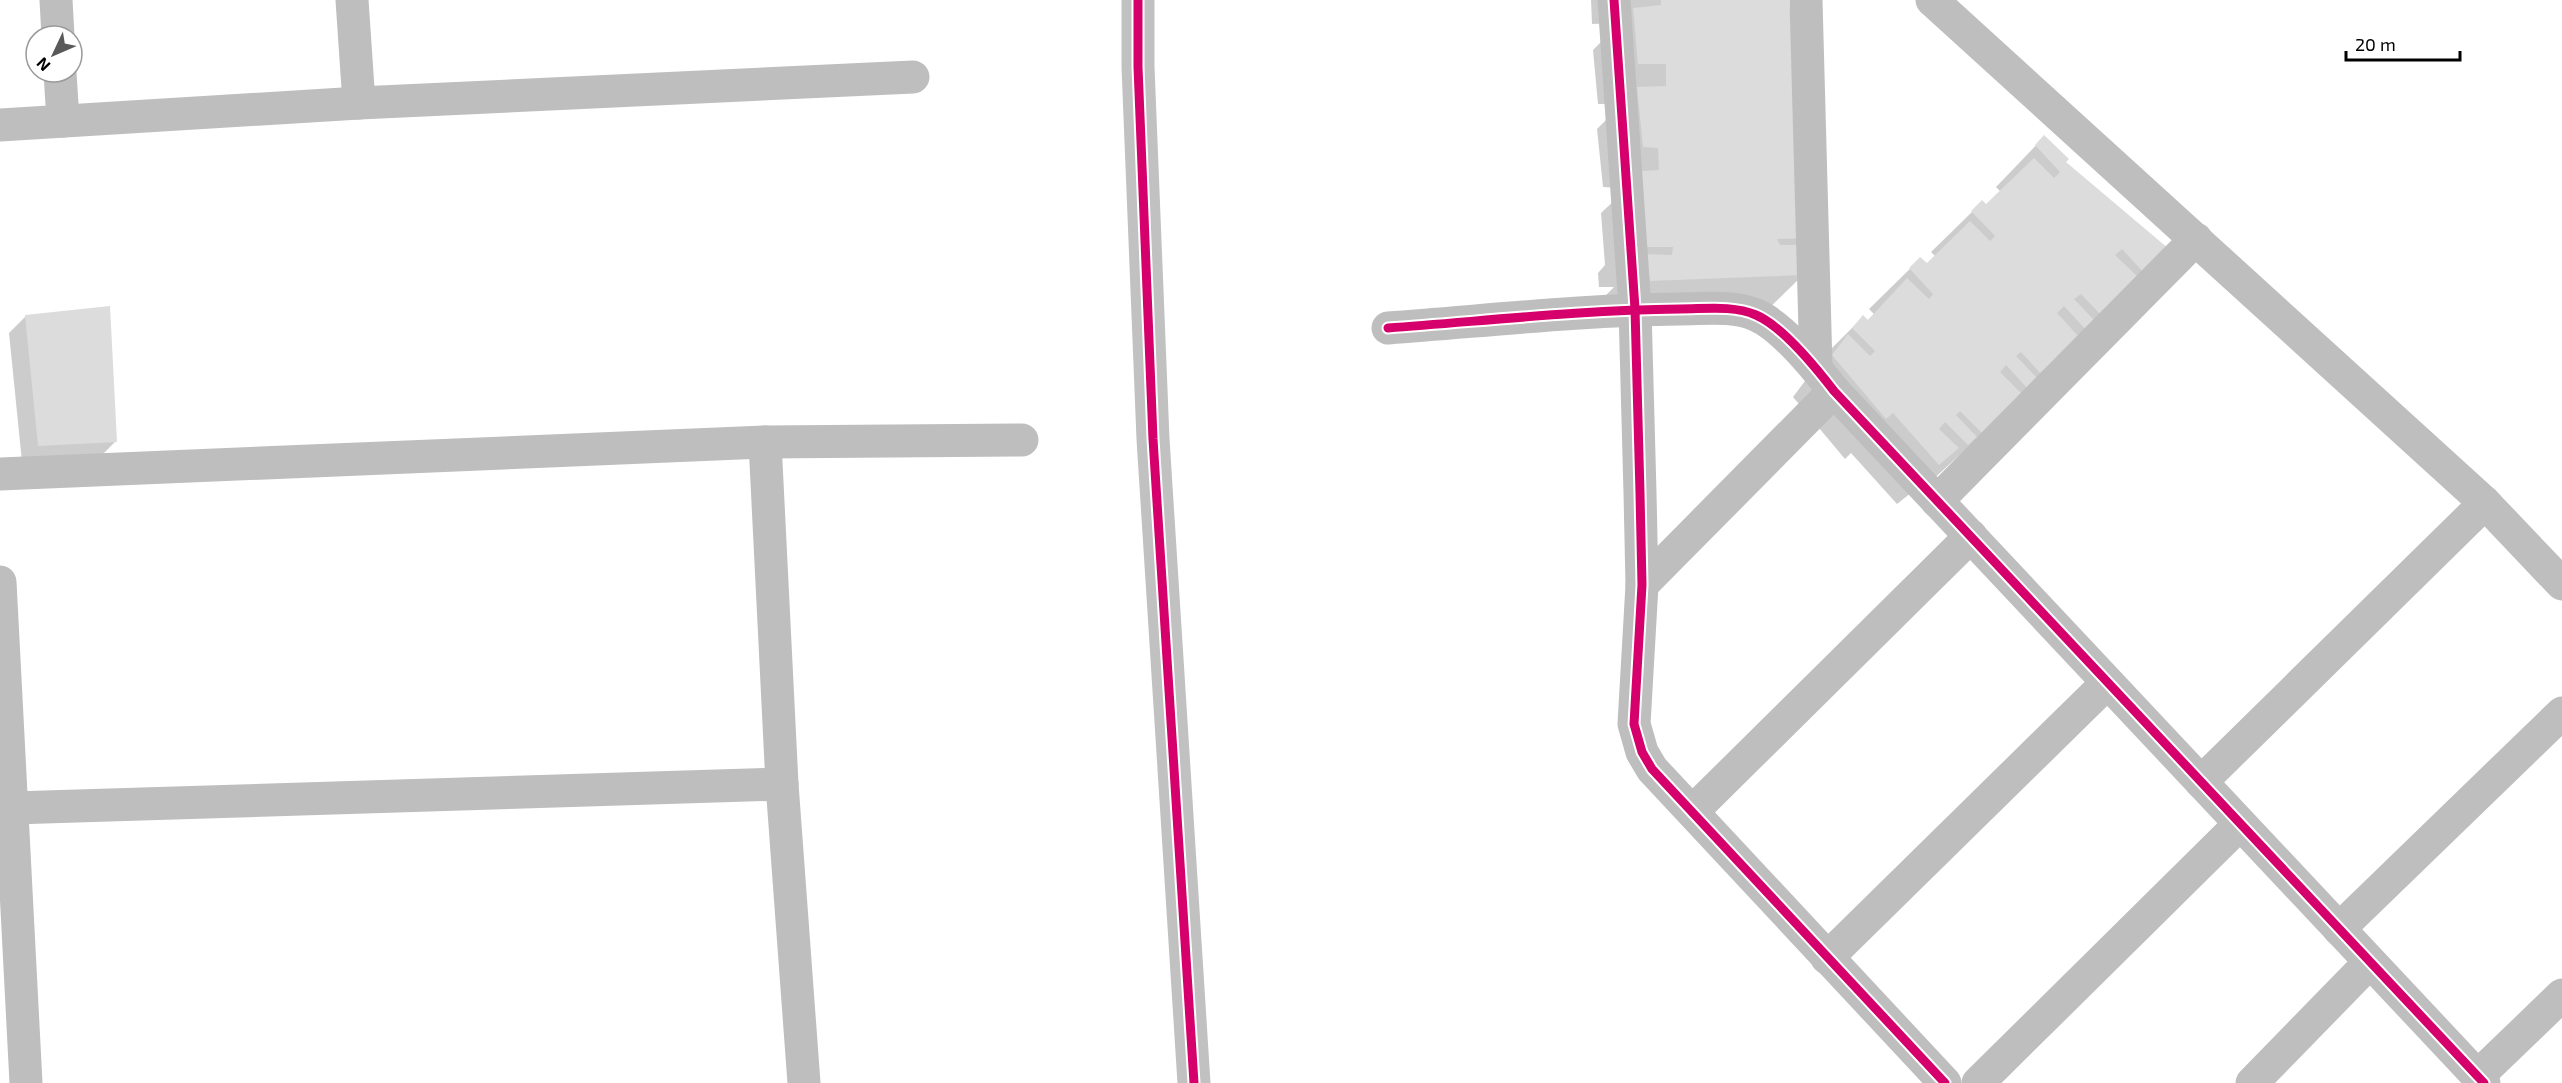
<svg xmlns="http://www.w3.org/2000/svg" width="2562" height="1083" font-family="'Exo 2',sans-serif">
<rect width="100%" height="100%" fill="#fff"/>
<g fill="#0003">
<polygon points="1591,0 1788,0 1803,275 1762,315 1605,296 1614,287 1599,287 1598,273 1605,265 1601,213 1619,196 1618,188 1603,187 1597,129 1622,104 1598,104 1593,50 1620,23 1592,24"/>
<polygon points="2044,137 2064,162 2166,249 1980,436 1927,485 1916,489 1897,504 1851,453 1845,459 1793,397 1823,357 1863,317 1867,321 1874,314 1869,309 1920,259 1927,265 1935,256 1931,252 1972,212 1986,206 2001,192 1996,187"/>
<polygon points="26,316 116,441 99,458 22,462 9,333"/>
</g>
<g fill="#dcdcdc">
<polygon points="1661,0 1789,0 1811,238 1777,239 1780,245 1804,245 1804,275 1650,281 1645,254 1672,255 1673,247 1639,247 1641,171 1659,170 1658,148 1643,147 1637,87 1666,86 1666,64 1638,64 1633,8 1661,5"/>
<polygon points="2044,135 2069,159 2066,162 2169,249 2145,274 2122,249 2115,255 2139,278 2100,314 2081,294 2074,299 2096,322 2087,331 2064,306 2057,313 2080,338 2040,373 2021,352 2016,356 2039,380 2029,390 2006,365 2000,372 2023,395 1982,433 1960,411 1956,415 1977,437 1968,445 1945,422 1939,429 1959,448 1939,465 1893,413 1886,419 1832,355 1848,334 1870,356 1875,351 1852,328 1863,315 1868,320 1907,278 1929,299 1933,294 1909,268 1920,257 1927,263 1970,221 1990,241 1995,236 1971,211 1982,200 1986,204 2034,158 2054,178 2060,172 2035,145"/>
<polygon points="110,306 117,442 38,446 25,315"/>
</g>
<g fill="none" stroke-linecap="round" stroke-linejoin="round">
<g stroke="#bebebe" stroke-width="33">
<polyline points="56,0 58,36"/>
<polyline points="352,0 359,103"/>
<polyline points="1614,0 1635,309 1640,493 1642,585 1634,724 1642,752 1652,769 1945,1083"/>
<polyline points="1806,0 1816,367"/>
<polyline points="1932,0 2485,503 2562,584"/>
<polyline points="60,72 63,121"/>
<polyline points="0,125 359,103 913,77"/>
<path d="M1388 328C1485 321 1582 310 1680 309 1705 309 1733 305 1756 315 1782 326 1817 369 1834 391L2484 1083"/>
<polyline points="765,442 782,784 804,1083"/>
<polyline points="0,474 765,442 1022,440"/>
<polyline points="1937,501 2196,239"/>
<polyline points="0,582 26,1083"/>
<polyline points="1642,585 1834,391"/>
<polyline points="2201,782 2485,503"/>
<polyline points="12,808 782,784"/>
<polyline points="1693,811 1971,536"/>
<polyline points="2339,929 2562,713"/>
<polyline points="1827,958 2107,683"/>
<polyline points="2478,1076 2562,995"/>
<polyline points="1978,1083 2240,824"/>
<polyline points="2252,1083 2370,962"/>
</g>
<polyline stroke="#c1c1c1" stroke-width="33" points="1138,0 1138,67 1153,439 1194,1083"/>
<g stroke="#fff" stroke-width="13">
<g id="cycleway">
<polyline points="1138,0 1138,67 1153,439 1194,1083"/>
<polyline points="1614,0 1635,309 1640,493 1642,585 1634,724 1642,752 1652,769 1945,1083"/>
<path d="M1388 328C1485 321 1582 310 1680 309 1705 309 1733 305 1756 315 1782 326 1817 369 1834 391L2484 1083"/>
</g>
</g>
<use href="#cycleway" stroke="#d6006c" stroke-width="9"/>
</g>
<g transform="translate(54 54) rotate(226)"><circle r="28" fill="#ffffff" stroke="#999999" stroke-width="1.5"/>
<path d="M0-4.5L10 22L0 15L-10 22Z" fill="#595959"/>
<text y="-9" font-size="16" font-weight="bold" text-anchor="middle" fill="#000000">N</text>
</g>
<path d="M2346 51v9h114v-9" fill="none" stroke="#000000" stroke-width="3"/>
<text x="2355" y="51" font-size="18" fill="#000000" stroke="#ffffff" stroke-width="4.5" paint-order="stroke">20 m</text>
</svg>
